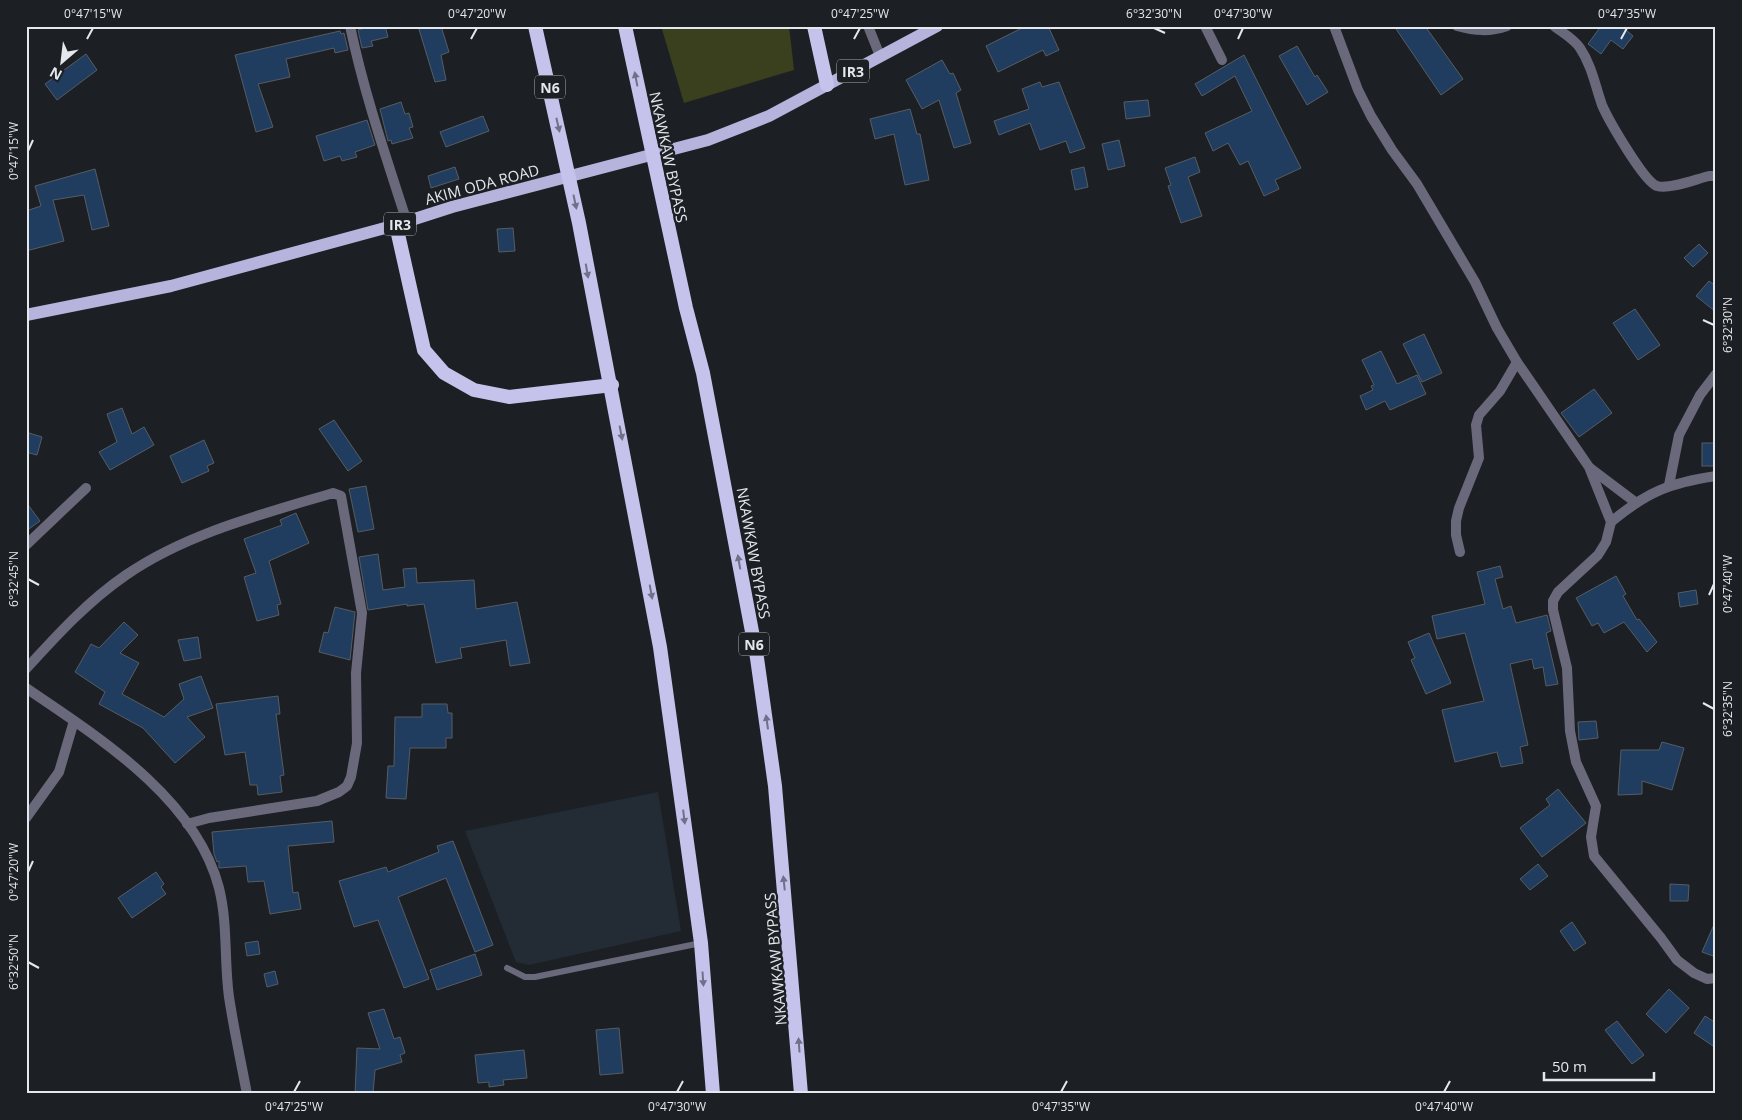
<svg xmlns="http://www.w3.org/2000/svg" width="1742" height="1120" font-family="'Open Sans',sans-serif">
<rect width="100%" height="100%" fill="#1c2025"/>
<polygon fill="#232b35" points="658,792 681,931 529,965 516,962 465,831"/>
<polygon fill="#3a3f1e" points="661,26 789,26 794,70 684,103"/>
<g fill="#203d5f" stroke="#575c62">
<polygon points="372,26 385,26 388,37 371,41 373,46 362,48 358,30"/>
<polygon points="418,26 441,26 449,52 441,55 446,80 435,82"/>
<polygon points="1026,26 1048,26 1059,50 1046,56 1043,50 998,72 986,46"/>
<polygon points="1394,26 1425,26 1463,79 1441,95"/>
<polygon points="1601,26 1621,26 1633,36 1623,49 1611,40 1601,54 1588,44"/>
<polygon points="340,31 341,34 344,33 348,50 335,53 334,48 286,59 290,77 258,84 273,127 256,132 235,55"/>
<polygon points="1297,46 1315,77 1317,75 1328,92 1307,105 1279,56"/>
<polygon points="86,54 97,70 57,100 45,84"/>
<polygon points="1244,55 1301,168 1275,180 1279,189 1264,196 1248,161 1240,165 1228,143 1213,151 1205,133 1252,111 1235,76 1202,96 1195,84"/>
<polygon points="942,60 950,74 953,73 961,90 956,93 971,143 954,148 939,100 922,109 906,80"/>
<polygon points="1040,82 1042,87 1059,82 1085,148 1070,153 1066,141 1040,150 1030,123 999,135 994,121 1029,109 1022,89"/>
<polygon points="1148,100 1150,116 1126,119 1124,102"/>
<polygon points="401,102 405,114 409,113 413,127 409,128 413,138 392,144 391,140 388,141 380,109"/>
<polygon points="910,109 917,134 920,134 929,180 905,185 894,134 875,139 870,119"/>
<polygon points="483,116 489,131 446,147 440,132"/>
<polygon points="367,120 375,145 355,152 357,157 342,161 340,156 324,161 316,136"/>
<polygon points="1119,140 1125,166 1108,170 1102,144"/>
<polygon points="1195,157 1200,172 1188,177 1202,216 1181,223 1168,186 1171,185 1165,168"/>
<polygon points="455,167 459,179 431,188 428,176"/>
<polygon points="1084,167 1088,187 1075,190 1071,170"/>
<polygon points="95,169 109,226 92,230 84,195 53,200 64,241 26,251 26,211 41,206 35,186"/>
<polygon points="513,228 515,251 499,252 497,229"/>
<polygon points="1699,244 1708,253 1693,267 1684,258"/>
<polygon points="1709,281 1716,286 1716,312 1696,296"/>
<polygon points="1635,309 1660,345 1638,360 1613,323"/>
<polygon points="1424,334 1442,373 1422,382 1403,344"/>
<polygon points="1381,351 1397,384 1417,375 1426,394 1390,410 1385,401 1366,410 1360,396 1373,390 1371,386 1374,385 1362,360"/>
<polygon points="1594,389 1612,413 1579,437 1561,413"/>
<polygon points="122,408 132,434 144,427 154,445 110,470 99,452 117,442 107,414"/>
<polygon points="334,420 362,461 348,471 319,429"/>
<polygon points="26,432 42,437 37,455 26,452"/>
<polygon points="204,440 214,463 207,466 209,471 182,483 170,456"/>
<rect x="1702" y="443" width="14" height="23"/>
<polygon points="366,486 374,529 358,532 349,489"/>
<polygon points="26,502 40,521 26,531"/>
<polygon points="296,513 309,543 269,561 281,604 277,605 279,615 257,621 244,577 256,573 244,539 282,525 280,520"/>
<polygon points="378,554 383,590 405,587 403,569 416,568 417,583 474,580 476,609 517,602 530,663 510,666 506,640 460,648 462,658 436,663 424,604 407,606 407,604 368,610 359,557"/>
<polygon points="1500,566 1503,577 1495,579 1503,609 1511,606 1516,623 1547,615 1551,631 1546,633 1558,684 1546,686 1543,667 1534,669 1532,659 1510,664 1528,745 1520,747 1523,763 1501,767 1497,752 1455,762 1442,710 1484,701 1465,633 1437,639 1432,616 1485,604 1477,572"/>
<polygon points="1616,576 1626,594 1623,596 1637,620 1639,619 1657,642 1647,652 1624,622 1604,633 1598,623 1592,626 1576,598"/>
<polygon points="1696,590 1698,604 1680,607 1678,593"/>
<polygon points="335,607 355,612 350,660 319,652 324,632 328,633"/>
<polygon points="124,622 138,635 120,653 139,663 122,694 164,717 184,699 179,684 201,676 213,708 187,717 205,737 175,763 143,728 99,704 105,692 75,672 91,644 99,648"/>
<polygon points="1429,633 1451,683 1426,694 1411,660 1415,658 1408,642"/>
<polygon points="198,637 201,658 184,661 178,640"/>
<polygon points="278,696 280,714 276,714 284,775 280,776 282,792 258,795 257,785 250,785 245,752 225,755 216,704"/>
<polygon points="422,704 447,704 448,713 452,713 452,738 446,738 446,748 410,748 406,799 386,798 388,766 394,766 395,717 422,717"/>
<polygon points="1596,721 1598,738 1579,740 1578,722"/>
<polygon points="1662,742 1684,748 1672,790 1642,781 1642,794 1618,795 1621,750 1659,750"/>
<polygon points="1558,789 1586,823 1542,857 1520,828 1550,805 1546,799"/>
<polygon points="332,821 334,842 288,846 293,893 298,892 301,909 270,914 264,881 248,882 246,866 219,868 219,861 217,862 214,854 212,832"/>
<polygon points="453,841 493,945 475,952 446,878 398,897 429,979 404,988 378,920 354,927 339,881 386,867 388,872 439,852 437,846"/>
<polygon points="1538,864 1548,876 1530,890 1520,879"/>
<polygon points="156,872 164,884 161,887 166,894 132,918 118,898"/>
<polygon points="1670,884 1689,885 1688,901 1670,901"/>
<polygon points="1716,920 1716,957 1702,952"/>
<polygon points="1572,922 1586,943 1574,951 1560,931"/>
<polygon points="258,941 260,954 247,956 245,943"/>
<polygon points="475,954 482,975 437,990 430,970"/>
<polygon points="275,971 278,984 267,987 264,974"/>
<polygon points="1669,989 1689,1008 1666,1033 1646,1014"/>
<polygon points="384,1009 394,1039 400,1037 405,1053 400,1055 402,1062 375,1070 373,1094 355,1094 357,1048 380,1049 368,1013"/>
<polygon points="1705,1016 1716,1023 1716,1048 1694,1033"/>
<polygon points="1617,1021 1644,1055 1632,1064 1605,1030"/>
<polygon points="619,1028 623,1073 600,1075 596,1030"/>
<polygon points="524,1050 527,1078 503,1080 504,1085 489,1087 489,1082 478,1083 475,1055"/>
</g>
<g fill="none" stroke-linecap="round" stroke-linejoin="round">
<polyline stroke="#6a697c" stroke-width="6" points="507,968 525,977 535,977 701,943"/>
<g stroke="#6a697c" stroke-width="10">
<path d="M350 26C364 93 386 157 407 222"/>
<polyline points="868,26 880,56"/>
<polyline points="1205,26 1222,60"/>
<polyline points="1334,26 1358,90 1371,116 1392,150 1417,184 1475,282 1497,328 1517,362 1589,467 1611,522 1606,542 1598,555 1558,592 1553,601 1553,610 1567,668 1570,731 1576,762 1596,806 1591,837 1594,856 1661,938 1677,960 1694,973 1707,979 1716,978"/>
<path d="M1457 26C1475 31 1490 32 1507 26"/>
<path d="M1554 26C1563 33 1574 39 1580 48 1592 66 1595 85 1602 105 1608 119 1644 182 1657 186 1669 190 1696 179 1709 176H1716"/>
<polyline points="1590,468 1635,502"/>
<polyline points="1669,485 1679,435 1700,395 1716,374"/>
<path d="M1611 522C1647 492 1669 483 1716 476"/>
<polyline points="26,545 86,488"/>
<polyline points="1460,552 1456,535 1456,521 1459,508 1479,458 1476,425 1479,415 1500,391 1517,362"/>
<path d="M26 669C57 635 88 601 126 575 187 533 263 514 333 493L341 496 362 613 356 673 357 743 351 777 347 786 339 792 317 801 209 818 187 824"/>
<path d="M26 688C98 737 196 798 219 888 228 924 224 961 229 997 234 1030 241 1062 247 1094"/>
<polyline points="26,818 59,772 74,721"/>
</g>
<polyline stroke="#b6b3dc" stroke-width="12" points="26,315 171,286 396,225 452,207 708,140 769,116 937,26"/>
<g stroke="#c5c2eb" stroke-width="14">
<polyline points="535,26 579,223 660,647 701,943 713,1094"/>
<polyline points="625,26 686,308 703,373 757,658 775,786 801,1094"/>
<polyline points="814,26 827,85"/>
<polyline points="396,225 424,350 444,373 474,390 509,397 612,385"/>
</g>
</g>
<defs><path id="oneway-solid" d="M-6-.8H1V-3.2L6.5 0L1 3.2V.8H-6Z" transform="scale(1.25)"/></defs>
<g fill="#707188">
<use href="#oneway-solid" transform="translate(636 79) rotate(-101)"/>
<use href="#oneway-solid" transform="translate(558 125) rotate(77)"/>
<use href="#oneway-solid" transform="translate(575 202) rotate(78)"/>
<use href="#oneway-solid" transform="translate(587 271) rotate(80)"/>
<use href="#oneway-solid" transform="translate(621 433) rotate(79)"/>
<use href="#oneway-solid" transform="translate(739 562) rotate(-100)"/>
<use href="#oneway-solid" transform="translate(651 592) rotate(80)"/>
<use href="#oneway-solid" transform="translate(767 722) rotate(-98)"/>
<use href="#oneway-solid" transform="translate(684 817) rotate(83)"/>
<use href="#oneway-solid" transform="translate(784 883) rotate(-96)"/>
<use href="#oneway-solid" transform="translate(703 979) rotate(86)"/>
<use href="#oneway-solid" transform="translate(799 1045) rotate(-94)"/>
</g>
<path fill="none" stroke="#e4e7eb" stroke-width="2" d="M1154 28 1165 33M87 39 93 28M471 39 477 28M854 39 860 28M1238 39 1243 28M1621 39 1627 28M28 151 33 140M1703 320 1714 325M28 579 39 585M1709 595 1714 584M1703 703 1714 709M28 872 33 861M28 962 39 968M294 1092 300 1081M677 1092 683 1081M1061 1092 1067 1081M1444 1092 1450 1081"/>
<g text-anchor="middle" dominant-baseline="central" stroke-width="4.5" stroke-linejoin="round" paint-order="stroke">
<g fill="#1c2025" stroke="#a8abb0" stroke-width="1">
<rect x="837" y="59.5" width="32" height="23" rx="4"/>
<rect x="535" y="75.5" width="30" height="23" rx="4"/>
<rect x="384" y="212.5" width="32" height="23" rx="4"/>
<rect x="739" y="632.5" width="30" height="23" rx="4"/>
</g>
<g font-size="14" font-weight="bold" fill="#e4e7eb">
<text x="853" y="71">IR3</text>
<text x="550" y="87">N6</text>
<text x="400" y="224">IR3</text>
<text x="754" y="644">N6</text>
</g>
<g font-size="15" fill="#e4e7eb" stroke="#1c2025">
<text transform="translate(669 157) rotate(78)">NKAWKAW BYPASS</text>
<text transform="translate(482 184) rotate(-15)">AKIM ODA ROAD</text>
<text transform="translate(754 553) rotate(80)">NKAWKAW BYPASS</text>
<text transform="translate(775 959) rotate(-95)">NKAWKAW BYPASS</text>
</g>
</g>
<rect width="1742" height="1120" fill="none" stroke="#1c2025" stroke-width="55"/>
<g transform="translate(62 62) rotate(208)" stroke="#1c2025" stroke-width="4" paint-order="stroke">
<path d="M0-4L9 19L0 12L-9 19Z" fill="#e4e7eb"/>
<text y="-8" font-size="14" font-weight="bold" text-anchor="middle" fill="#e4e7eb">N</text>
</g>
<path d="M1544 1072v8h110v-8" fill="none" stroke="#e4e7eb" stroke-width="2.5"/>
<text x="1552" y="1072" font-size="15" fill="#e4e7eb" stroke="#1c2025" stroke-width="4" paint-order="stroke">50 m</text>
<rect x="28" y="28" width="1686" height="1064" fill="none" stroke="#e4e7eb" stroke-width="2"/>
<g font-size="12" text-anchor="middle" fill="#e4e7eb">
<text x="93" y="18">0°47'15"W</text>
<text x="477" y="18">0°47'20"W</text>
<text x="860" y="18">0°47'25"W</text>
<text x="1154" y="18">6°32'30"N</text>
<text x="1243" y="18">0°47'30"W</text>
<text x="1627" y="18">0°47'35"W</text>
<text transform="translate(14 151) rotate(-90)" y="4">0°47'15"W</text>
<text transform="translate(1728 325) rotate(-90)" y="4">6°32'30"N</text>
<text transform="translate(14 579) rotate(-90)" y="4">6°32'45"N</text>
<text transform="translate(1728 584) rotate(-90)" y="4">0°47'40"W</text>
<text transform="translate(1728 709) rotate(-90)" y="4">6°32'35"N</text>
<text transform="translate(14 872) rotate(-90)" y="4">0°47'20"W</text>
<text transform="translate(14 962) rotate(-90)" y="4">6°32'50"N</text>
<text x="294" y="1111">0°47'25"W</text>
<text x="677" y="1111">0°47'30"W</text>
<text x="1061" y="1111">0°47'35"W</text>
<text x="1444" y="1111">0°47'40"W</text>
</g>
</svg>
